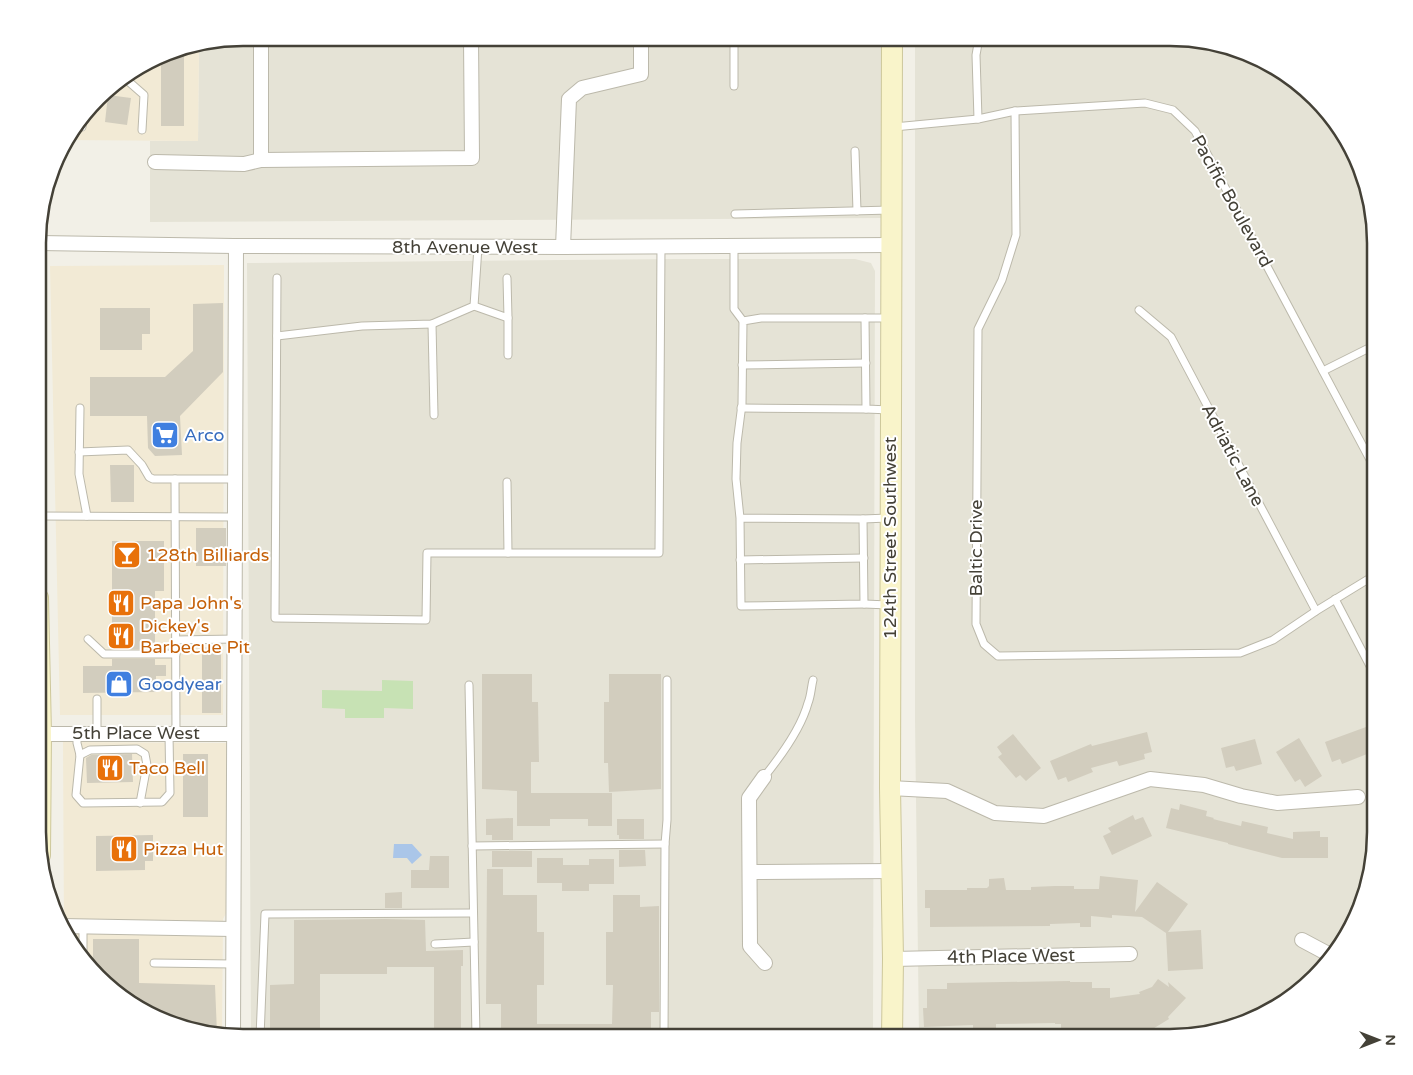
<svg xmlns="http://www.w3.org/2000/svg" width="1413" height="1075" font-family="'Varela Round',sans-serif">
<rect width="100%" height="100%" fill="#f2f0e7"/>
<g fill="#e5e3d6">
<polygon points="243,38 881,38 881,218 150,222 150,141 198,141 199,45"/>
<polygon points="915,38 1183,38 1249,53 1305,88 1354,152 1375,242 1375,846 1360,911 1325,967 1261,1016 1170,1037 919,1037 915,720"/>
<polygon points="676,259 855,259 871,263 875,271 873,1037 251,1037 247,263"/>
</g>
<g fill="#f2ead5">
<polygon points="199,45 198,141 65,140 108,88 177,48"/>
<polygon points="224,265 223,715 60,715 50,266"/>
<polygon points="63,742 232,743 232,902 223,919 222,1035 164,1022 108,987 64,930"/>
</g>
<polygon fill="#c7e2b4" points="382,680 413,681 413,709 384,708 384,718 345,718 345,709 322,708 322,690 382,691"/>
<polygon fill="#aac6e9" points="394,844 412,844 422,855 412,864 407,858 393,858"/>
<g fill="#d2cdbe">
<polygon points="176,48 182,48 182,54 184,54 184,126 161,126 161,57"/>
<polygon points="108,95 131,98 127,125 105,122"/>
<polygon points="223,303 223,372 180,416 182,455 155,456 148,448 147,416 90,416 90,377 165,377 193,351 193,304"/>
<polygon points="100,308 150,308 150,334 142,334 142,350 100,350"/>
<polygon points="110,465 134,465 134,502 111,502"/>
<rect x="196" y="528" width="30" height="38"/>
<polygon points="112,541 164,541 164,591 155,591 155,649 112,649"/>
<rect x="202" y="647" width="19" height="66"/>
<polygon points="112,659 155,659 155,665 166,665 166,676 156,676 156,692 83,693 83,666 112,666"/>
<polygon points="482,674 532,674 532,702 538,702 539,762 531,762 531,793 612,793 612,826 588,826 588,819 550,819 550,826 517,826 517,791 482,789"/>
<polygon points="609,674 661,674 661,789 609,792 608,763 604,763 604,702 609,702"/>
<polygon points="1366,727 1374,746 1366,749 1367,754 1342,764 1340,759 1332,762 1325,742"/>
<polygon points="1147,732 1152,752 1144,754 1145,759 1119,766 1117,761 1091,768 1093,772 1068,782 1066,777 1058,780 1050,761 1091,744 1092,746"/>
<polygon points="1013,734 1041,768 1026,781 1020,775 1016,778 998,757 1002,754 997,747"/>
<polygon points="1299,738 1322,776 1305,787 1300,779 1295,782 1276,752"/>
<polygon points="1255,739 1262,764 1236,771 1234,766 1226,768 1221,748"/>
<polygon points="132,754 133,782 87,783 86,758 91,755"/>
<rect x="183" y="754" width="25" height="63"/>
<polygon points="1180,804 1207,811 1206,816 1214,818 1213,819 1241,826 1242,821 1268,827 1267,833 1293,839 1293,832 1320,831 1320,837 1328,837 1328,858 1282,858 1228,844 1228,843 1166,828 1171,808 1179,810"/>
<polygon points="1133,815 1135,820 1143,817 1152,836 1112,855 1103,836 1111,832 1108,828"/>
<polygon points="513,818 513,840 492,840 492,835 486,835 486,819"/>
<polygon points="617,819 644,819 644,839 619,839 619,835 617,835"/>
<polygon points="153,835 153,861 145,861 145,870 96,871 96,836"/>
<polygon points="619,850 645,850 646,866 619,867"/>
<rect x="492" y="851" width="40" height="16"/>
<polygon points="430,856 449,856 449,888 411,888 411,870 429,870"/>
<polygon points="537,858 563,858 563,865 589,865 589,859 614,859 614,884 589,884 589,891 562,891 562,883 537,883"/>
<polygon points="487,869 503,869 503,895 537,895 537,932 544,932 544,985 537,985 537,1024 612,1024 613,985 606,985 606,932 613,932 613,895 640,895 640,907 659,906 659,1012 651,1012 651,1037 501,1037 501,1004 486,1004"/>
<polygon points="1100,876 1138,880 1135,912 1157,882 1188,904 1168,932 1201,930 1203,969 1168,971 1166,933 1142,917 1112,915 1112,918 1091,916 1091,927 1080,927 1080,923 1050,924 1050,926 930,927 930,908 925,908 925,890 967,890 967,888 987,888 989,886 989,879 1004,878 1006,890 1031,890 1031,887 1055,886 1074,886 1074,889 1099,889"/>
<polygon points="402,892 402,908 385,908 385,893"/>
<polygon points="385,919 425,920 426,951 463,950 463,966 461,966 461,1037 434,1037 434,967 387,967 387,974 320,974 320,1037 270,1037 270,985 294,984 294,920"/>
<polygon points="93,939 139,939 139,983 215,985 217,1033 164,1022 108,987 93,968"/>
<polygon points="1158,979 1169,987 1168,982 1186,998 1168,1017 1169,1019 1151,1030 1116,1035 1116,1037 1098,1037 1098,1028 1061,1028 1061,1024 1055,1024 1055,1023 996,1024 996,1029 973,1030 973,1025 924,1027 923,1008 927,1008 927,989 947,989 947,983 1070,981 1070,982 1092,982 1092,988 1110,988 1110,998 1140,994 1139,992 1152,987"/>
</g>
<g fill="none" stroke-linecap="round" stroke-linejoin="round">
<g stroke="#bcb9ab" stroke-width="9">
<g id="lane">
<polyline points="128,81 144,95 142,130"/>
<polyline points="734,86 734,38"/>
<polyline points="1015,111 1016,235 1002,280 978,329 976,624 984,644 998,656 1240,653 1273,640 1316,611 1375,575"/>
<polyline points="978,119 976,55 979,38"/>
<polyline points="82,127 83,119"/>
<polyline points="894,127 978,119 1015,111 1145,103 1173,110 1195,131 1375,469"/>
<polyline points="855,151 857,211"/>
<polyline points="735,214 891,210"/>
<polyline points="734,246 734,309 743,321"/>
<polyline points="277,278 275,618 426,620 427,553 659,553 661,246"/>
<polyline points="474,306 508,318 507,278"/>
<polyline points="1139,310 1171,337 1316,611"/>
<polyline points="508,318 508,355"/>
<polyline points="865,318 866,409 890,410"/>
<polyline points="432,324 434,415"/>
<polyline points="277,336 362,326 432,324 474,306 478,247"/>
<polyline points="742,365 866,363"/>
<polyline points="1323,371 1375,345"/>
<polyline points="80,408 79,474 87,516"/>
<polyline points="741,408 866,409"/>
<polyline points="79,452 128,450 142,465 149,477 153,479 235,479"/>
<polyline points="175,479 176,733"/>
<polyline points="507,482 508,553"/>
<polyline points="39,516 235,517"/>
<polyline points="740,518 863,519 864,604 741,606 740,518 736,479 737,443 742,404 743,321 761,318 890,318"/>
<polyline points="863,519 888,518"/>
<polyline points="740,560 864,558"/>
<polyline points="1335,599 1371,668 1375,672"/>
<polyline points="864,604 889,605"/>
<polyline points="88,639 104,654 176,654"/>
<polyline points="176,640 235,639"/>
<polyline points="469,685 476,1037"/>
<polyline points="97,699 97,733"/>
<polyline points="77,734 77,743 80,755 76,795 83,803 162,802 170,793 169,734"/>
<polyline points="80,755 90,750 137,749 145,754 147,765 140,803"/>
<path d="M764 777C781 756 801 729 808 703 811 696 811 688 813 680"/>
<polyline points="472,846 665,844"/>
<polyline points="83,926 83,954"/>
<polyline points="435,944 474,942"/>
<polyline points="154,963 233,964"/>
<polyline points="260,1037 265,914 473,913"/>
<polyline points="664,1037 665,844 667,820 667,680"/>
</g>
</g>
<g stroke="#bcb9ab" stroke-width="16">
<g id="street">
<polyline points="261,38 261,160"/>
<polyline points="155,162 244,164 261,160 472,158 471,38"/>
<polyline points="39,243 234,246 563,247 891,245"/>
<polyline points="563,247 569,99 582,88 641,74 641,38"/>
<polyline points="38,734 234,734"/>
<polyline points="764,777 749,798 750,946 765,963"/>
<polyline points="890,788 947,791 995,813 1044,816 1150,779 1204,785 1241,796 1277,803 1358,797"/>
<polyline points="750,872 891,871"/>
<polyline points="61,926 233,929"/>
<polyline points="1302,940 1332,956"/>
<polyline points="893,959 1130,954"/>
<polyline points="233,1037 236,246"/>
</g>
</g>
<g stroke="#cdc79b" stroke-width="22">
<g id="secondary">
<polyline points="892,38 890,788 893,959 892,1037"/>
<polyline points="38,598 41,734 40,855"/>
</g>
</g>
<use href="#lane" stroke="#fff" stroke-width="7"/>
<use href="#street" stroke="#fff" stroke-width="14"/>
<use href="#secondary" stroke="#f9f4ca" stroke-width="20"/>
</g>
<defs>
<g id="supermarket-square" transform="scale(1.4375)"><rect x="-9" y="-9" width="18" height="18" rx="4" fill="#3f7fe0" stroke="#fff"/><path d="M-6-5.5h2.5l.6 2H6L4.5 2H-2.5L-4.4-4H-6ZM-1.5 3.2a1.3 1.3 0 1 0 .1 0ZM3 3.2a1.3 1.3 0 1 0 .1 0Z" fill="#fff"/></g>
<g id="bar-square" transform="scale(1.4375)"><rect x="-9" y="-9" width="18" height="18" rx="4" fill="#e8710a" stroke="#fff"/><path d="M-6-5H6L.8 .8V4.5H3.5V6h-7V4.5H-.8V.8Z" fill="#fff"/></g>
<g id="restaurant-square" transform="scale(1.4375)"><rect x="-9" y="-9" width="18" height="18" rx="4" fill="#e8710a" stroke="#fff"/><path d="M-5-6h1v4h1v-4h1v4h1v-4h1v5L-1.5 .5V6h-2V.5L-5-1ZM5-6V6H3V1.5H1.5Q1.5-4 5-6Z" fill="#fff"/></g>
<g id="shop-square" transform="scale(1.4375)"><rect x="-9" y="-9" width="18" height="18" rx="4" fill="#3f7fe0" stroke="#fff"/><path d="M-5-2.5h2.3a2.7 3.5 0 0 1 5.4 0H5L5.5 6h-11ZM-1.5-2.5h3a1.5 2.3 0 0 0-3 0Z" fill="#fff"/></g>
</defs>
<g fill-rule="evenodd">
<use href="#supermarket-square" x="165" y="435"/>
<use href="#bar-square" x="127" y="555"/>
<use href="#restaurant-square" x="121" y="603"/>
<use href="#restaurant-square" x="121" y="636"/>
<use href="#shop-square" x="119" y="684"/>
<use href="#restaurant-square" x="110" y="768"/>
<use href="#restaurant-square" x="124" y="849"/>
</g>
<g text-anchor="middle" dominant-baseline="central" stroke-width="4" stroke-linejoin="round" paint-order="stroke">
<g font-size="18" fill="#444137" stroke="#fff">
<text transform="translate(1232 201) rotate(61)">Pacific Boulevard</text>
<text x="465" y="247">8th Avenue West</text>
<text transform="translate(1233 455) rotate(62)">Adriatic Lane</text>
<text transform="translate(890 538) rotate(-90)">124th Street Southwest</text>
<text transform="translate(976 548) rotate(-90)">Baltic Drive</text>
<text x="136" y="733">5th Place West</text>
<text transform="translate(1011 956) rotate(-1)">4th Place West</text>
</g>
<g font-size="18" fill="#366cbe" stroke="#fff" text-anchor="start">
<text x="184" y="435">Arco</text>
<text x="138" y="684">Goodyear</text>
</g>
<g font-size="18" fill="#c56008" stroke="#fff" text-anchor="start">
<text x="146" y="555">128th Billiards</text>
<text x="140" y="603">Papa John's</text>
<text x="140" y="626">Dickey's<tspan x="140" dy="21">Barbecue Pit</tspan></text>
<text x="129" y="768">Taco Bell</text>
<text x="143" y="849">Pizza Hut</text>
</g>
</g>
<path d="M0 0H1413V1075H0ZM243 46H1170A197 197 0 0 1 1367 243V832A197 197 0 0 1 1170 1029H243A197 197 0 0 1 46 832V243A197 197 0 0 1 243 46Z" fill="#fff" fill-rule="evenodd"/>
<path fill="none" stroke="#444137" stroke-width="2.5" d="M243 46H1170A197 197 0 0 1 1367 243V832A197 197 0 0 1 1170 1029H243A197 197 0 0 1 46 832V243A197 197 0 0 1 243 46Z"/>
<g transform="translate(1378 1040) rotate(90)" stroke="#ffffff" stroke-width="4" paint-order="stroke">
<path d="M0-4L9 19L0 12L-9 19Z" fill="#444137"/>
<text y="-8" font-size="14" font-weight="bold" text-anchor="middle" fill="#444137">N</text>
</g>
</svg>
